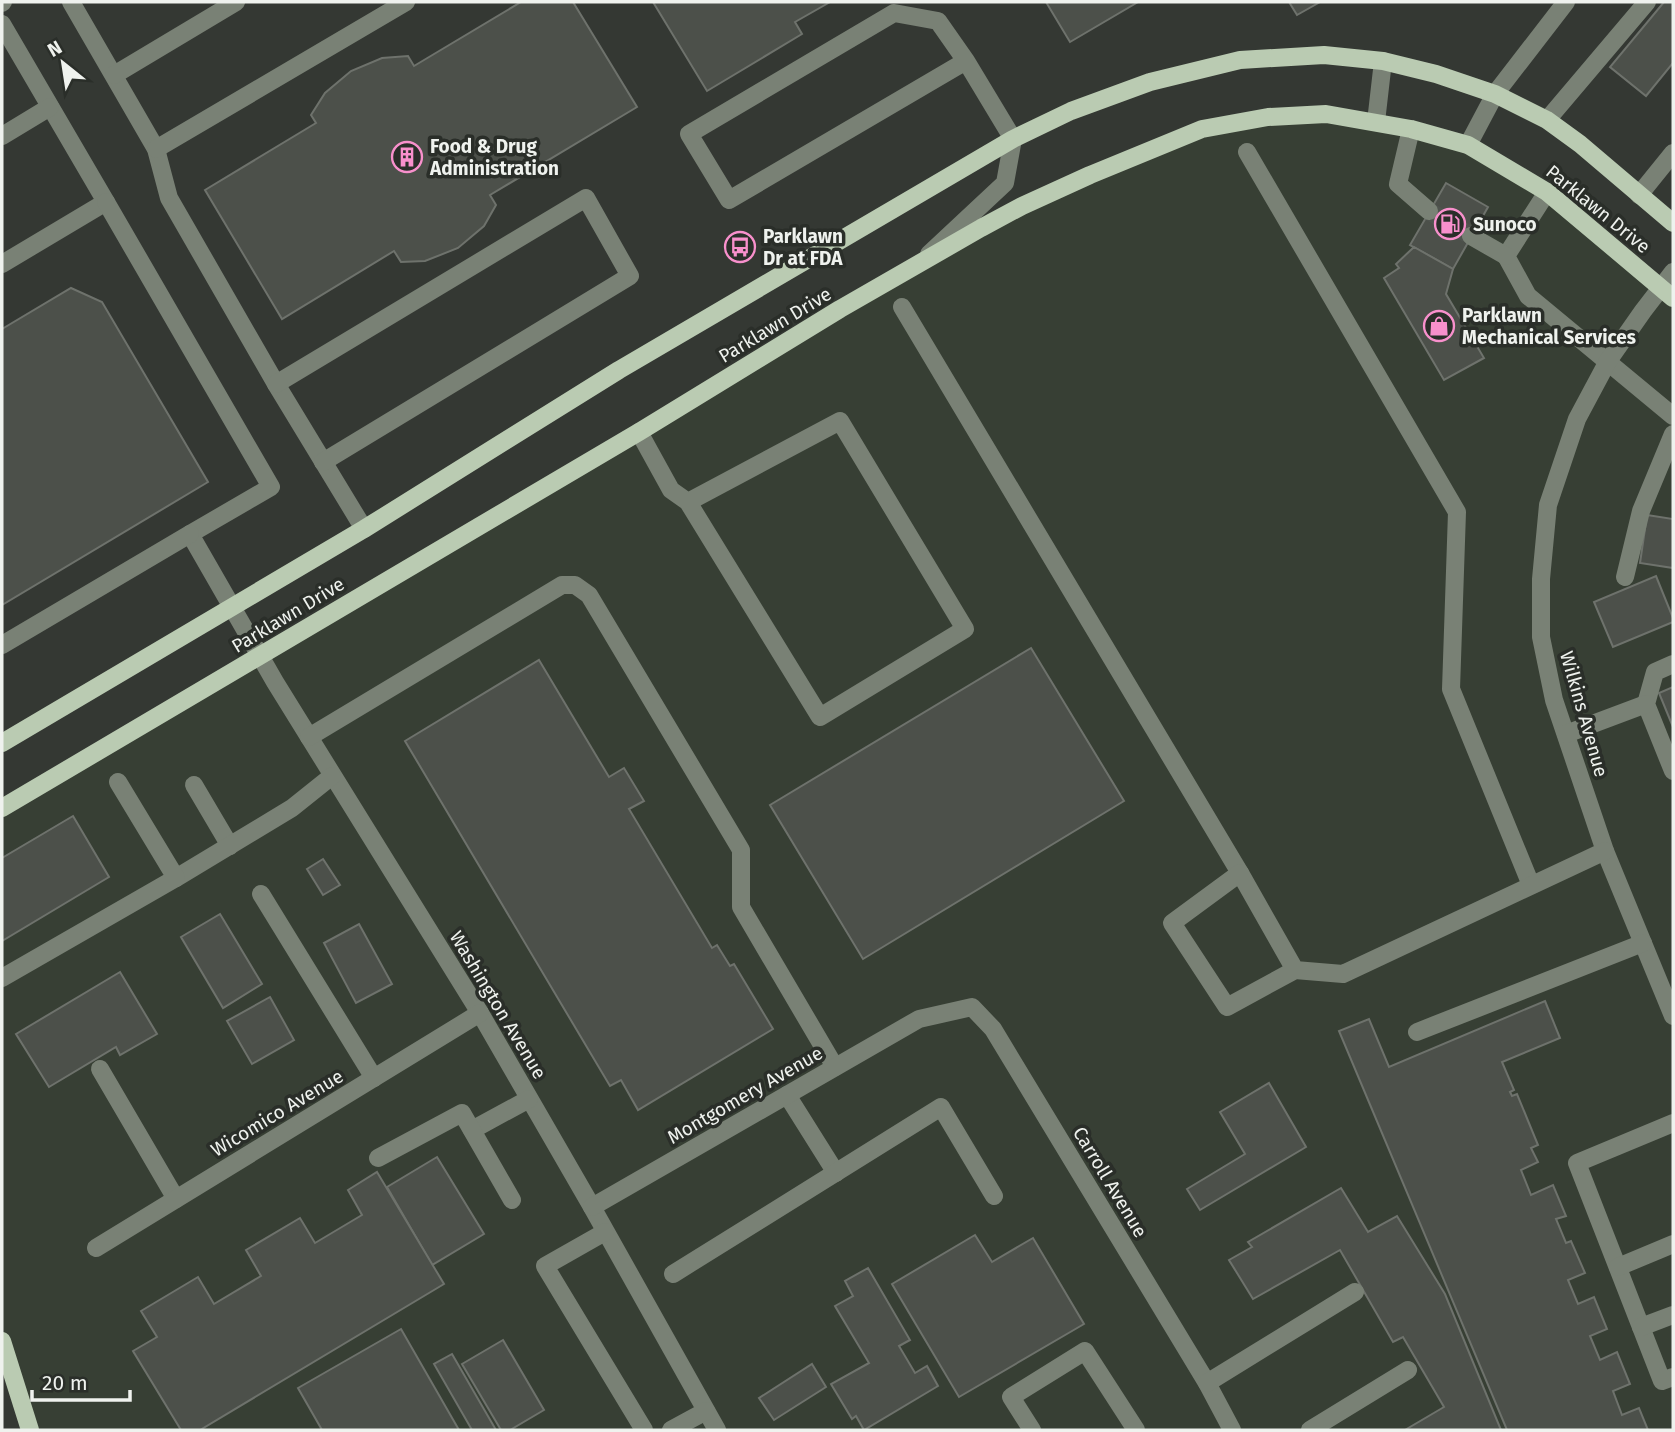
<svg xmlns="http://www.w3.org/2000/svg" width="1675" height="1432" font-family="'Fira Sans',sans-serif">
<rect width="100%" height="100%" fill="#343833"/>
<polygon fill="#373f34" points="1326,114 1468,145 1547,192 1673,298 1673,1430 30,1430 2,1341 2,810 981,228 1202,129"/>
<g fill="#4c504a" stroke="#6e726c" stroke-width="2">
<polygon points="521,2 573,2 637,107 490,195 496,205 484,226 458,248 425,261 401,262 394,251 282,319 205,190 316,123 311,115 325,93 351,71 382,58 408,56 414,66"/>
<polygon points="653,2 830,2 795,22 802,34 707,91"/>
<polygon points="1046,2 1138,2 1070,42"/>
<polygon points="1289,2 1320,2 1297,15"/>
<polygon points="1664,2 1673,2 1673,63 1646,96 1610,67"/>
<polygon points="1446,183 1488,207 1453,269 1410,245"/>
<polygon points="1414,247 1453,269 1446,294 1484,358 1444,380 1384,278 1399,268 1396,264"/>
<polygon points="71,288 102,302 208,482 2,605 2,329"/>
<polygon points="1647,515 1673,519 1673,568 1640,563"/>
<polygon points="1656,576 1673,618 1673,622 1613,647 1594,602"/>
<polygon points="1031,648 1124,801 863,959 770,805"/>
<polygon points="539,660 609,777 624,768 644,801 629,809 712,948 717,945 730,966 734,964 773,1029 638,1110 621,1080 610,1086 405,741"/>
<polygon points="1673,687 1673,727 1659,693"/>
<polygon points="73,816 109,877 2,941 2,858"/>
<polygon points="323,859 340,885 323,895 307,869"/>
<polygon points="220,914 262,984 223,1008 181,937"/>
<polygon points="359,924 392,984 356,1003 324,943"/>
<polygon points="120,972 157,1034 120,1055 116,1047 49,1087 16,1034"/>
<polygon points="270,997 294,1040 252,1064 227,1021"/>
<polygon points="1545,1001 1560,1038 1502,1062 1514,1090 1510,1092 1512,1096 1517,1094 1538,1145 1531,1148 1538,1162 1521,1170 1531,1195 1553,1185 1566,1216 1556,1219 1566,1243 1571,1241 1585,1273 1568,1280 1578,1304 1594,1297 1607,1329 1590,1336 1600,1360 1617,1352 1630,1384 1613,1391 1622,1415 1639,1408 1648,1430 1507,1430 1339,1031 1369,1019 1389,1067"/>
<polygon points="1269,1083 1306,1147 1200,1210 1187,1189 1245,1154 1220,1112"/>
<polygon points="437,1157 484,1234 432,1265 387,1187"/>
<polygon points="377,1172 444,1284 200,1430 181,1430 133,1351 157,1337 141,1311 198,1277 214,1304 261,1276 246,1250 300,1218 315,1243 362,1215 348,1190"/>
<polygon points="1341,1188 1368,1232 1397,1216 1445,1294 1501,1430 1405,1430 1444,1407 1403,1337 1393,1342 1340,1250 1253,1299 1229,1260 1252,1247 1248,1242"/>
<polygon points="975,1235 992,1262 1033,1238 1084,1324 959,1397 892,1284"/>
<polygon points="868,1268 910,1340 899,1346 915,1373 927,1366 938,1386 864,1430 856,1416 852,1419 831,1384 869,1363 835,1306 853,1296 845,1281"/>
<polygon points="401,1329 459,1430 322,1430 298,1388"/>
<polygon points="503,1340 544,1410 510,1430 501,1430 462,1364"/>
<polygon points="452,1354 496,1430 472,1430 434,1364"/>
<polygon points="812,1364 826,1387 774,1420 759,1398"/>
</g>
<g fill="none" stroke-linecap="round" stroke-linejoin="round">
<polyline stroke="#50544f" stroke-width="18" stroke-dasharray="18 9" stroke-linecap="butt" points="1429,211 1471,236"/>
<g stroke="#798175" stroke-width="18">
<polyline points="71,2 156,149 169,198 276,384 364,529"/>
<polyline points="2,3 3,2"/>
<polyline points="2,24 106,202 2,264"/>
<polyline points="114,75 236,2"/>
<polyline points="1547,120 1647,2"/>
<polyline points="1376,122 1383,61"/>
<polyline points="1411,129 1398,184 1429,211"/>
<polyline points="2,136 50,107"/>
<polyline points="1468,145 1495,94 1566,2"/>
<polyline points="156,149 406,2"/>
<polyline points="1247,152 1457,512 1451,689 1531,885"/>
<polyline points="1547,192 1506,256 1528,296 1673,416"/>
<polyline points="1639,195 1673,153"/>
<polyline points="106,202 271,487 190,534 275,682 480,1013 592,1207 717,1430"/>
<polyline points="1471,236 1506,256"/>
<polyline points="929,254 1005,183 1013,139 966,61 729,200 689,134 894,13 938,21 966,61"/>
<polyline points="1673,272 1643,311 1608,361 1577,419 1548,505 1541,579 1541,637 1554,700 1605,851 1673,1016"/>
<polyline points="902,307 1240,873"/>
<polyline points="276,384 586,198 630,276 323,462"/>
<polyline points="639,432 671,490 688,502 820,717 965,629 840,421 688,502"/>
<polyline points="1625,577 1641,511 1673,434"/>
<polyline points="2,645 190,534"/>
<polyline points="1673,664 1655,672 1646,704 1673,771"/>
<polyline points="1566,734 1646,704"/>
<polyline points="309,737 562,585 575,585 589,595 741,850 741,907 835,1067"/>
<polyline points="194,785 230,846"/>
<polyline points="176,878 292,808 332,776"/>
<polyline points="261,894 374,1078"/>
<polyline points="1295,970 1240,873 1172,923 1227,1007 1295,970 1343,974 1605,851"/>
<polyline points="2,978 176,878 118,782"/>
<polyline points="1417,1032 1643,943"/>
<polyline points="100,1069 176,1199"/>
<polyline points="787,1095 836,1173"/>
<polyline points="1673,1123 1577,1163 1662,1381 1673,1377"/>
<polyline points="472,1130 529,1099"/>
<polyline points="378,1158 462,1113 512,1200"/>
<polyline points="592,1207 919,1019 972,1007 993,1029 1207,1383 1232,1430"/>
<polyline points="605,1232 545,1266 644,1430"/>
<polyline points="96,1248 480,1013"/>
<polyline points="1618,1267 1673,1244"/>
<polyline points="673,1274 941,1107 994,1196"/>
<polyline points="1641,1327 1673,1315"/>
<polyline points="1207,1383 1355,1292"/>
<polyline points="671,1430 706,1411"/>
<polyline points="1032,1430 1011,1397 1085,1351 1136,1430"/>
<polyline points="1310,1430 1408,1370"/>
</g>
<g stroke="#bacbb2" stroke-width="18">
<polyline points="2,743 364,529 619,370 1013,139 1071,111 1150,82 1240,60 1324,55 1383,61 1436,74 1495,94 1547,120 1580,144 1673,223"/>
<polyline points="2,808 639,432 840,309 981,228 1022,206 1090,175 1202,129 1268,117 1326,114 1411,129 1468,145 1547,192 1673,298"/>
<polyline points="2,1341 30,1430"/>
</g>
</g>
<defs>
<g id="building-ring" transform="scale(1.575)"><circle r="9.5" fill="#2a2e29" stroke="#f890cc" stroke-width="1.5"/><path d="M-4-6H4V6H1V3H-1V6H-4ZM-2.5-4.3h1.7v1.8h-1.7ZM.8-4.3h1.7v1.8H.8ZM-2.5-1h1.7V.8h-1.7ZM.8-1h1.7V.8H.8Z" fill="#f890cc"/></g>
<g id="fuel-ring" transform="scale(1.575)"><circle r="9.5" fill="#2a2e29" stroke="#f890cc" stroke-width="1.5"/><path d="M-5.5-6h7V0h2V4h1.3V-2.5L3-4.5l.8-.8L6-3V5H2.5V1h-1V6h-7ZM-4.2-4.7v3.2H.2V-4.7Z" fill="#f890cc"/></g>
<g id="bus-ring" transform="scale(1.575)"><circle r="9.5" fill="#2a2e29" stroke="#f890cc" stroke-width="1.5"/><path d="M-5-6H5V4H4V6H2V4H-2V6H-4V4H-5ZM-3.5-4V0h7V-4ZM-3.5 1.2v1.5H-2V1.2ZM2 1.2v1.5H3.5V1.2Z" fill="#f890cc"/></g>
<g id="shop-ring" transform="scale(1.575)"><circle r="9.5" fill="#2a2e29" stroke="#f890cc" stroke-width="1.5"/><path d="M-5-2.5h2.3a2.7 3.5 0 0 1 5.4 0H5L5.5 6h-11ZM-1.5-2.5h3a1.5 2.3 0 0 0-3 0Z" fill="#f890cc"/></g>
</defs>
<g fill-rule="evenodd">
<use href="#building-ring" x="407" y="157"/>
<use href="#fuel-ring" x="1450" y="224"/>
<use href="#bus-ring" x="740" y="247"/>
<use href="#shop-ring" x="1439" y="326"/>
</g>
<g text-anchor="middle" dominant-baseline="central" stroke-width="7" stroke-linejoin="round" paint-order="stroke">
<g font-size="19" font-weight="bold" fill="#eff2ee" stroke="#2a2e29" text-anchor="start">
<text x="430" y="146">Food &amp; Drug<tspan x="430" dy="22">Administration</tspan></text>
<text x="1473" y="224">Sunoco</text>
<text x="763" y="236">Parklawn<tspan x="763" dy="22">Dr at FDA</tspan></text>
<text x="1462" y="315">Parklawn<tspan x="1462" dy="22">Mechanical Services</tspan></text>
</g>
<g font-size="19" fill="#eff2ee" stroke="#2a2e29">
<text transform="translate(1598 209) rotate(39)">Parklawn Drive</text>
<text transform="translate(775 325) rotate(-31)">Parklawn Drive</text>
<text transform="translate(288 615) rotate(-31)">Parklawn Drive</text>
<text transform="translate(1584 714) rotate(74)">Wilkins Avenue</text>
<text transform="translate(498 1005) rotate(59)">Washington Avenue</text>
<text transform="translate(745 1095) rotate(-30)">Montgomery Avenue</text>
<text transform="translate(277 1113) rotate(-31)">Wicomico Avenue</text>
<text transform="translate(1110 1182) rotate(59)">Carroll Avenue</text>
</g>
</g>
<rect width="1675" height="1432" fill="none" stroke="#eff2ee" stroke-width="7"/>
<g transform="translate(63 63) rotate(330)" stroke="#2a2e29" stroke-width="5" paint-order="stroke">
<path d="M0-5L12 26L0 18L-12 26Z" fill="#eff2ee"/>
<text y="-10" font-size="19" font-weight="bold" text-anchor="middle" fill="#eff2ee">N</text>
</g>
<path d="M32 1390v10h98v-10" fill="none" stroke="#eff2ee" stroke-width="3.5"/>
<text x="42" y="1390" font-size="21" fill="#eff2ee" stroke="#2a2e29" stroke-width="5" paint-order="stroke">20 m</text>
</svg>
